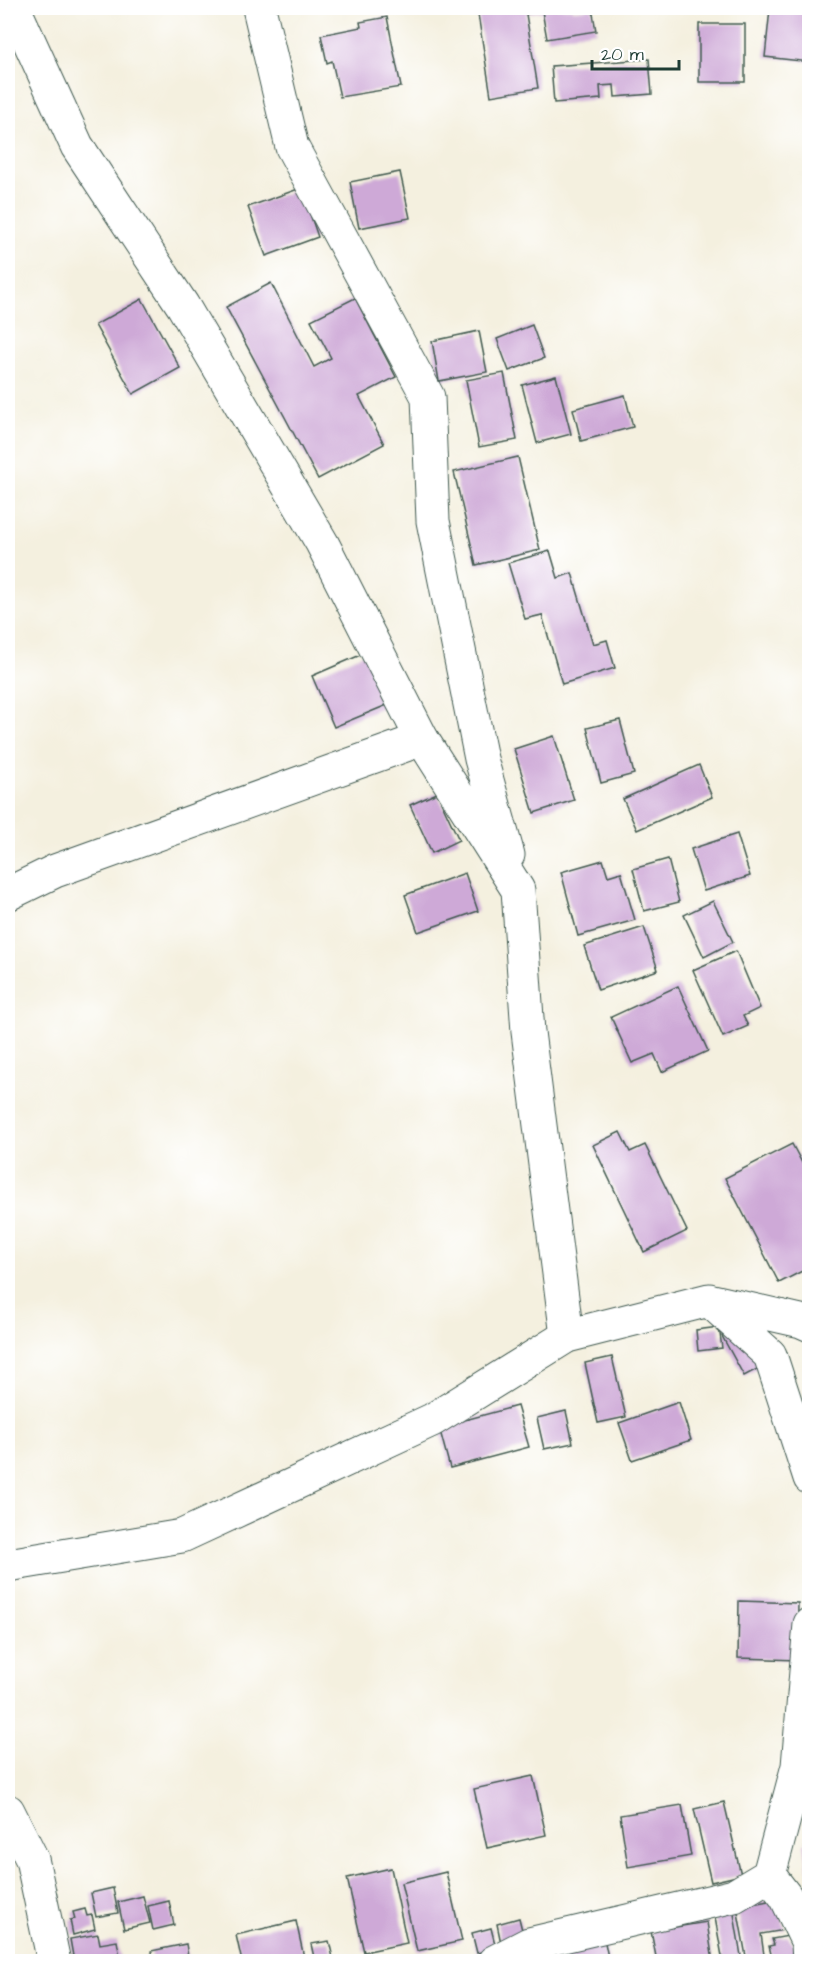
<svg xmlns="http://www.w3.org/2000/svg" width="817" height="1969" font-family="'Architects Daughter',sans-serif">
<rect width="100%" height="100%" fill="#fff"/>
<filter id="ink" filterUnits="userSpaceOnUse"><feTurbulence type="fractalNoise" baseFrequency=".0167" numOctaves="2"/><feDisplacementMap in="SourceGraphic" scale="12" xChannelSelector="R" yChannelSelector="G"/><feConvolveMatrix kernelMatrix="1 2 1 2 8 2 1 2 1" color-interpolation-filters="sRGB"/></filter>
<filter id="wash" filterUnits="userSpaceOnUse"><feTurbulence type="fractalNoise" baseFrequency=".008" numOctaves="4" result="noise"/><feDisplacementMap in="SourceGraphic" scale="24" xChannelSelector="R" yChannelSelector="G"/><feGaussianBlur stdDeviation="1.35" result="paint"/><feColorMatrix in="noise" values="0 0 0 0 0 0 0 0 0 0 0 0 0 0 0 0 0 1.4 0 .05"/><feComposite in="paint" operator="in"/></filter>
<g filter="url(#wash)">
<rect width="100%" height="100%" fill="#f4f0df"/>
<g id="blocks">
<g fill="#cea9d7">
<polygon points="477,8 573,8 573,10 592,8 596,31 547,39 542,11 526,14 538,88 491,96"/>
<polygon points="770,9 810,13 810,62 765,57"/>
<polygon points="387,17 401,87 340,97 332,61 327,63 321,35 361,27 360,22"/>
<rect x="699" y="24" width="46" height="58"/>
<polygon points="649,59 652,94 615,97 614,85 600,86 601,99 554,103 551,66"/>
<polygon points="400,172 410,218 359,228 350,182"/>
<polygon points="301,188 318,237 266,256 248,207"/>
<polygon points="271,283 314,367 331,358 311,320 355,298 396,377 359,396 384,444 318,479 226,307"/>
<polygon points="142,299 180,368 133,394 95,325"/>
<polygon points="532,325 544,358 509,371 497,339"/>
<polygon points="479,331 487,372 439,381 432,341"/>
<polygon points="504,373 517,440 479,447 466,380"/>
<polygon points="556,376 571,434 537,443 522,385"/>
<polygon points="625,395 633,427 581,441 573,409"/>
<polygon points="518,457 540,550 476,565 454,472"/>
<polygon points="550,551 558,578 572,573 593,644 607,640 615,668 562,684 542,615 525,619 508,563"/>
<polygon points="365,653 387,705 334,727 312,676"/>
<polygon points="620,720 634,774 601,783 587,728"/>
<polygon points="554,736 574,800 534,813 514,749"/>
<polygon points="699,765 712,797 637,830 623,799"/>
<polygon points="437,793 459,840 432,853 410,805"/>
<polygon points="737,834 750,876 704,891 691,849"/>
<polygon points="668,859 679,902 644,911 633,869"/>
<polygon points="603,860 608,876 621,872 635,920 578,936 561,872"/>
<polygon points="465,873 478,911 418,932 405,895"/>
<polygon points="713,901 733,942 704,957 684,915"/>
<polygon points="644,927 658,970 598,990 584,946"/>
<polygon points="736,951 760,1008 743,1016 748,1026 723,1037 693,970"/>
<polygon points="678,986 708,1051 662,1072 654,1054 632,1063 611,1017"/>
<polygon points="8,992 14,1011 8,1013"/>
<polygon points="620,1132 630,1152 645,1145 687,1231 644,1252 593,1145"/>
<polygon points="792,1144 810,1178 810,1267 779,1283 725,1178"/>
<polygon points="738,1326 761,1367 744,1376 722,1336"/>
<polygon points="719,1327 722,1348 698,1351 696,1330"/>
<polygon points="612,1357 626,1417 598,1423 585,1363"/>
<polygon points="679,1402 691,1440 632,1460 619,1423"/>
<polygon points="517,1406 529,1447 450,1468 439,1427"/>
<polygon points="566,1411 573,1443 544,1449 537,1418"/>
<polygon points="739,1601 798,1603 797,1660 738,1658"/>
<polygon points="533,1776 546,1835 487,1848 474,1789"/>
<polygon points="724,1802 741,1875 711,1882 694,1809"/>
<polygon points="682,1805 691,1856 628,1867 620,1815"/>
<polygon points="810,1842 810,1871 808,1871 804,1843"/>
<polygon points="391,1868 407,1943 364,1952 347,1878"/>
<polygon points="446,1872 462,1941 417,1951 401,1883"/>
<polygon points="113,1888 118,1913 96,1917 91,1893"/>
<polygon points="143,1896 150,1923 124,1929 118,1902"/>
<polygon points="779,1899 785,1930 761,1934 765,1962 747,1962 737,1907"/>
<polygon points="169,1901 174,1925 153,1930 148,1906"/>
<polygon points="733,1908 742,1962 723,1962 714,1912"/>
<polygon points="85,1909 87,1916 92,1915 95,1929 73,1935 70,1920 75,1919 73,1912"/>
<polygon points="519,1918 525,1942 502,1948 497,1924"/>
<polygon points="296,1921 305,1962 242,1962 236,1935"/>
<polygon points="707,1922 713,1962 657,1962 651,1931"/>
<polygon points="491,1928 496,1948 477,1953 472,1933"/>
<polygon points="98,1934 100,1944 117,1941 121,1962 74,1962 70,1939"/>
<polygon points="788,1936 803,1962 773,1962 769,1946 774,1945 772,1939"/>
<polygon points="604,1938 609,1962 557,1962 554,1948"/>
<polygon points="329,1941 334,1962 315,1962 311,1944"/>
<polygon points="186,1944 189,1962 153,1962 151,1951"/>
</g>
</g>
</g>
<g filter="url(#ink)">
<use href="#blocks" fill-opacity="0" stroke="#3f584e" stroke-width="1.5"/>
<g fill="none" stroke-linecap="round" stroke-linejoin="round">
<g stroke="#3f584e" stroke-width="35">
<g id="minor">
<polyline points="14,8 77,146 183,306 322,543 422,739 518,890 528,1032 567,1336"/>
<polyline points="259,8 292,147 428,397 433,521 481,759 508,855"/>
<polyline points="8,894 55,871 422,739"/>
<polyline points="713,1301 801,1321 810,1325"/>
<polyline points="8,1565 182,1536 432,1420 567,1336 709,1300 770,1355 810,1478"/>
<polyline points="8,1811 32,1859 54,1962"/>
<polyline points="769,1875 786,1897 808,1943 809,1962"/>
<polyline points="494,1962 529,1944 734,1896 769,1875 798,1766 810,1624"/>
</g>
</g>
<use href="#minor" stroke="#fff" stroke-width="33"/>
</g>
</g>
<rect width="817" height="1969" fill="none" stroke="#fff" stroke-width="30"/>
<path d="M592 60v9h87v-9" fill="none" stroke="#1f3d34" stroke-width="3"/>
<text x="601" y="60" font-size="18" fill="#1f3d34" stroke="#ffffff" stroke-width="4.5" paint-order="stroke">20 m</text>
</svg>
